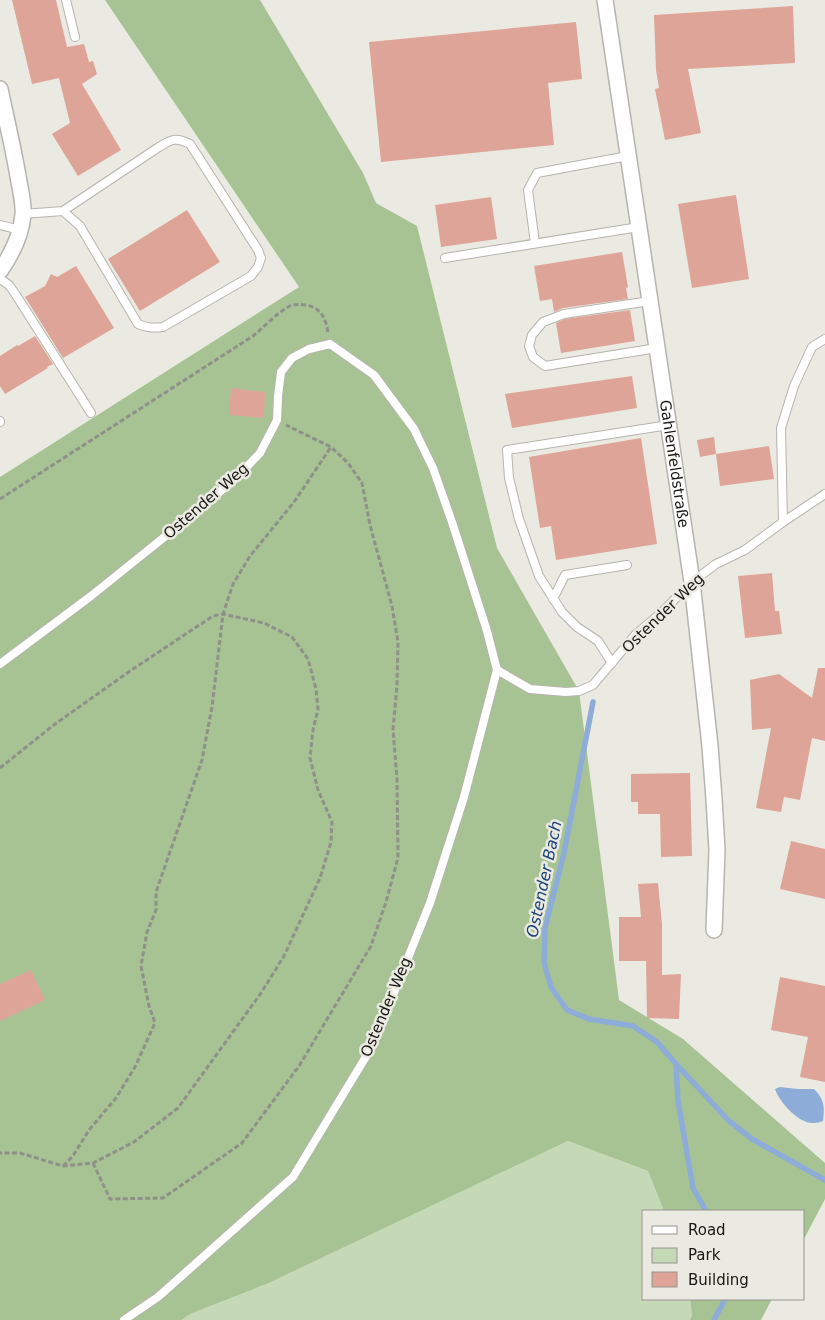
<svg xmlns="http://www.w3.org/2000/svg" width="825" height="1320" font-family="'DejaVu Sans',sans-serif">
<rect width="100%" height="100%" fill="#ebeae2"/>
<polygon fill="#c5d9b7" points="568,1141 648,1171 664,1211 644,1211 644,1299 690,1299 692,1315 690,1320 131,1320 271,1282"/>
<g fill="#a7c393">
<polygon points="105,0 260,0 363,173 376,203 417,226 497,548 579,691 619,1000 683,1039 825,1163 825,1199 804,1239 804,1211 664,1211 648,1171 568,1141 271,1282 192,1313 181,1320 0,1320 0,477 299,287"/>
<polygon points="690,1299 772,1299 761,1320 690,1320 692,1315"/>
</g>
<path fill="#8dacd8" d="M780 1087 798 1089H814C824 1099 825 1106 823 1121 820 1122 817 1123 814 1123 799 1124 780 1103 775 1089Z"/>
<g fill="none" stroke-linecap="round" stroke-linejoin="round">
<g stroke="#8dacd8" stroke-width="5.5">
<polyline points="593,702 564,853 545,928 544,963 551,987 567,1010 589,1019 633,1026 657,1042 676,1064 729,1121 752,1139 825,1180"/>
<polyline points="676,1064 678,1101 693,1188 706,1211"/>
<polyline points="714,1320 725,1299"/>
</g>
</g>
<g fill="#dea497">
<polygon points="12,0 56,0 67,47 84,44 89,62 93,61 97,74 82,84 121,150 78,176 52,134 70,123 59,78 32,84"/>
<polygon points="793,6 795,63 688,69 701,133 665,140 655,89 659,88 656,70 654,15"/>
<polygon points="576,22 582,79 548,83 554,145 381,162 369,42"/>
<polygon points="736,195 749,279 692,288 678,204"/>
<polygon points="491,197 497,239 441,247 435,205"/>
<polygon points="187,210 220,262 140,311 108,259"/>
<polygon points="622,252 628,287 626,288 628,299 563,308 554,312 552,299 540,301 534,266"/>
<polygon points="76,266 114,328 63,358 25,297 45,286 51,274 57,277"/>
<polygon points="630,310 635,341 561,353 556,323 565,319"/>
<polygon points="35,336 53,364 47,367 48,368 5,394 0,386 0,356 17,345 18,346"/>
<polygon points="632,376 637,408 512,428 505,394"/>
<polygon points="231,388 265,392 264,418 229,415"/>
<polygon points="714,437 716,454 700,457 697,440"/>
<polygon points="641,438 657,544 556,560 551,526 540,528 529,457"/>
<polygon points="769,446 774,479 720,486 716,454"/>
<polygon points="772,573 775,611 779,611 782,634 745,638 738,576"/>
<polygon points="818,668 825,668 825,741 812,738 800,800 784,797 781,812 756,808 771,728 752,730 750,680 779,674 812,698"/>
<polygon points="690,773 692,856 661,857 660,814 638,814 638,802 631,802 631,774"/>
<polygon points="791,841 825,849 825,899 780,889"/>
<polygon points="658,883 662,924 662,975 681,974 679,1019 647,1018 646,961 619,961 619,917 641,917 638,884"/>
<polygon points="31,970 45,1000 0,1021 0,984"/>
<polygon points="780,977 825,986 825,1082 800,1077 808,1037 771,1030"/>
</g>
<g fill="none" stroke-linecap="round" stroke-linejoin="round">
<g stroke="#b6b4ad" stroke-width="10">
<g id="lane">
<polyline points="66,0 75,37"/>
<path d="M23 214 63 211 80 226 138 324C147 328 153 328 163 327L251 276 258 267 261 258 258 250 190 144C176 137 172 139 159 147L63 211"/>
<polyline points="0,225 20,230"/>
<polyline points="535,243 528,190 537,173 628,156"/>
<polyline points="445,258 639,227"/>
<polyline points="0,279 9,285 16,295 91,413"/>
<polyline points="650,301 564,314 543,322 532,335 529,346 533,357 545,366 657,348"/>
<polyline points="0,421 0,422"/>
<polyline points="783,522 781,428 794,386 812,347 825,339"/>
<polyline points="553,599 565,575 627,565"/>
<polyline points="612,663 598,641 577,627 562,612 539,576 519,519 509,478 507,450 669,425"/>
<polyline points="0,664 91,596 208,502 235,479 260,453 277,420 278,396 281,372 292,358 309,349 330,344 374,375 414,429 433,468 452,522 487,631 497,670 464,797 430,903 373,1045 293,1177 158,1297 124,1320"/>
<polyline points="497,670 530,689 566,692 579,691 593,685 636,634 661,613 692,582 716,564 745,550 783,522 825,494"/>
</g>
</g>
<g stroke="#b6b4ad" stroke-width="18">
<g id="street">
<path id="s1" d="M605 0 692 582 710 746 714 799 717 850 714 930"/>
<path d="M0 89C6 118 13 147 18 176 20 189 24 202 23 215 21 235 12 254 0 271"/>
</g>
</g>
<g stroke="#90908a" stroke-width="3" stroke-dasharray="5 2.5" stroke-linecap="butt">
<path d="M0 499 253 336C264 327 274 316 286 308 293 304 298 304 305 305 321 307 326 319 328 333"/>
<polyline points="0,768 55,724 130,671 213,616 223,614 264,623 292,637 308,659 316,689 318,709 313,730 310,758 318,790 332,822 331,842 320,878 284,956 261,993 178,1108 134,1142 93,1163 63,1166 20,1153 0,1153"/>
<polyline points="93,1163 110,1199 163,1198 242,1143 299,1066 371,946 386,902 398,858 397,779 393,730 397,685 398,642 392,606 370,525 362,483 348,463 331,447 286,425"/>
<polyline points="63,1166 73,1156 89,1130 116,1098 135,1067 155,1023 149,1006 141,966 147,932 156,910 156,892 202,760 212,707 223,614 233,584 250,556 294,502 331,447"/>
</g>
<use href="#lane" stroke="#fff" stroke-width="8"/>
<use href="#street" stroke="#fff" stroke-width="15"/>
</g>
<g text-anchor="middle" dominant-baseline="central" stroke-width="5" stroke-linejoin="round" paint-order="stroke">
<g font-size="15" fill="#161613" stroke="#ebeae2">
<text stroke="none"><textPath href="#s1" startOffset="469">Gahlenfeldstraße</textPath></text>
<text transform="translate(206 501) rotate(-41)">Ostender Weg</text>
<text transform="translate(663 613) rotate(-44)">Ostender Weg</text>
<text transform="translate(386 1007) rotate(-67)">Ostender Weg</text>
</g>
<g font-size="16" font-style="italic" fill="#1c447a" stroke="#ebeae2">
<text transform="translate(544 879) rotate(-78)">Ostender Bach</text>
</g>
</g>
<rect x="642" y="1210" width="162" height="90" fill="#ebeae2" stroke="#96958f"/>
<rect x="652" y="1226" width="25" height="8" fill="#ffffff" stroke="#96958f"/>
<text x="688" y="1235" font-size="15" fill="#161613">Road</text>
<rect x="652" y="1248" width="25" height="15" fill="#c5d9b7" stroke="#96958f"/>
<text x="688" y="1260" font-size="15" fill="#161613">Park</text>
<rect x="652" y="1272" width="25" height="15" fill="#dea497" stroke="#96958f"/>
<text x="688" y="1285" font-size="15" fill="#161613">Building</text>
</svg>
